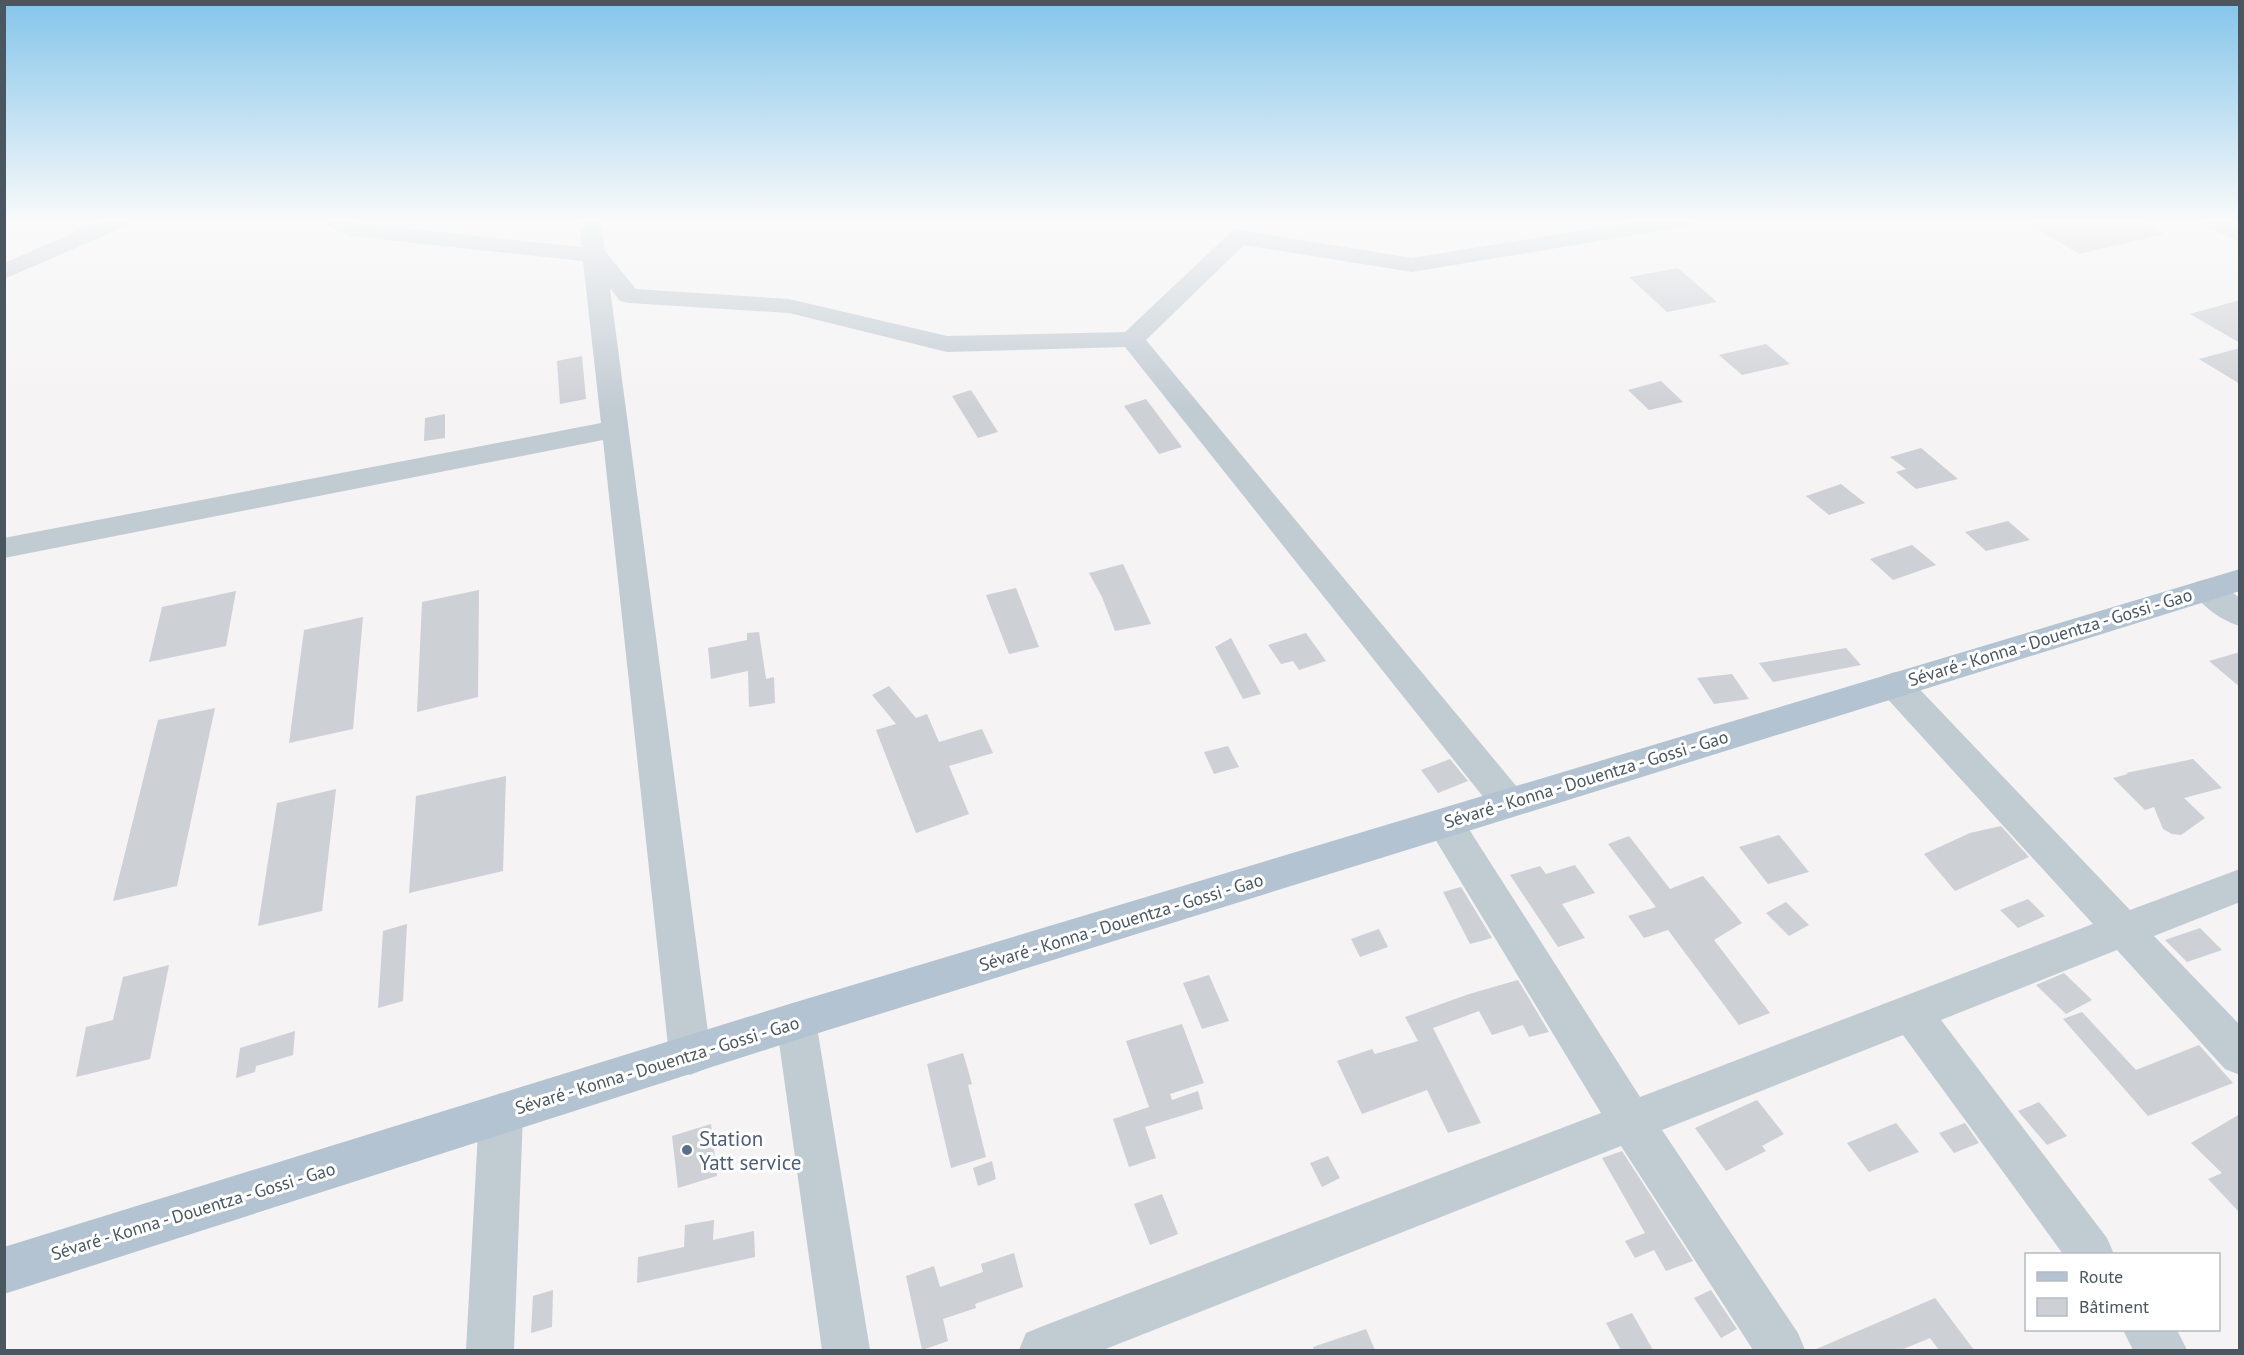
<svg xmlns="http://www.w3.org/2000/svg" width="2244" height="1355" font-family="'PT Sans',sans-serif">
<rect width="100%" height="100%" fill="#f5f3f3"/>
<g fill="#cdd0d5">
<polygon points="2023,220 2140,220 2165,234 2079,254"/>
<polygon points="1678,268 1717,302 1667,312 1629,277"/>
<polygon points="2240,300 2240,343 2190,314"/>
<polygon points="1766,344 1790,364 1742,375 1719,355"/>
<polygon points="2240,348 2240,384 2199,359"/>
<polygon points="582,356 586,399 560,404 557,361"/>
<polygon points="1661,381 1683,402 1649,410 1628,390"/>
<polygon points="971,390 998,432 978,438 952,396"/>
<polygon points="1146,399 1182,447 1159,454 1124,406"/>
<polygon points="445,414 445,438 424,441 425,418"/>
<polygon points="1921,448 1958,479 1916,489 1896,472 1906,469 1890,457"/>
<polygon points="1841,484 1865,503 1829,515 1806,496"/>
<polygon points="2008,521 2030,540 1986,551 1965,532"/>
<polygon points="1912,545 1936,565 1893,580 1870,559"/>
<polygon points="1123,564 1151,624 1115,631 1102,597 1089,573"/>
<polygon points="1016,588 1039,647 1009,654 986,595"/>
<polygon points="479,590 478,697 417,712 422,602"/>
<polygon points="236,591 226,646 149,662 162,607"/>
<polygon points="363,617 353,729 289,743 304,630"/>
<polygon points="759,632 766,679 774,677 775,703 749,707 748,671 711,679 708,648 747,640 747,633"/>
<polygon points="1306,633 1326,661 1299,670 1293,661 1281,664 1268,645"/>
<polygon points="1231,638 1261,694 1243,699 1215,647"/>
<polygon points="1846,648 1861,665 1773,682 1759,663"/>
<polygon points="2240,652 2240,687 2209,661"/>
<polygon points="1732,674 1749,699 1714,704 1697,678"/>
<polygon points="889,686 916,718 927,714 939,742 982,729 993,753 949,766 969,814 916,833 876,730 896,724 872,695"/>
<polygon points="215,708 177,886 113,901 158,720"/>
<polygon points="1228,746 1239,767 1214,774 1204,752"/>
<polygon points="1450,759 1468,781 1438,793 1421,770"/>
<polygon points="2193,759 2222,788 2184,798 2205,818 2181,835 2172,834 2163,829 2154,807 2145,810 2113,778 2128,774 2126,773"/>
<polygon points="506,776 503,871 409,893 416,796"/>
<polygon points="336,789 322,911 258,926 277,803"/>
<polygon points="2001,826 2029,857 1955,891 1924,854 1970,833"/>
<polygon points="1779,835 1809,872 1768,884 1739,847"/>
<polygon points="1629,836 1670,889 1703,876 1742,923 1714,940 1770,1013 1739,1025 1668,930 1644,938 1628,916 1656,907 1608,844"/>
<polygon points="1575,865 1595,893 1562,904 1585,938 1558,947 1510,875 1540,866 1546,874"/>
<polygon points="1461,887 1492,938 1470,944 1443,892"/>
<polygon points="2028,899 2045,916 2018,928 2000,910"/>
<polygon points="1786,902 1809,925 1789,936 1766,913"/>
<polygon points="407,924 403,1001 378,1008 383,931"/>
<polygon points="2200,928 2222,950 2187,962 2165,940"/>
<polygon points="1379,929 1388,947 1360,957 1351,939"/>
<polygon points="169,965 150,1059 76,1077 86,1027 113,1020 123,977"/>
<polygon points="2064,973 2092,1000 2066,1014 2036,985"/>
<polygon points="1209,975 1229,1021 1202,1029 1183,983"/>
<polygon points="1518,980 1549,1032 1529,1037 1523,1025 1492,1035 1479,1011 1433,1028 1481,1123 1448,1133 1427,1090 1362,1114 1337,1061 1372,1049 1375,1054 1418,1041 1405,1017 1469,994"/>
<polygon points="2082,1012 2136,1070 2199,1045 2233,1083 2148,1116 2063,1019"/>
<polygon points="1182,1024 1204,1083 1170,1094 1172,1100 1198,1091 1203,1109 1145,1127 1156,1158 1129,1167 1113,1119 1149,1107 1126,1041"/>
<polygon points="295,1031 293,1055 256,1066 255,1072 236,1078 240,1048"/>
<polygon points="963,1053 972,1084 968,1085 986,1157 951,1168 927,1064"/>
<polygon points="1757,1100 1784,1134 1762,1146 1766,1151 1726,1171 1695,1128"/>
<polygon points="2039,1102 2045,1109 2067,1136 2047,1145 2018,1111"/>
<polygon points="2240,1114 2240,1213 2208,1179 2222,1173 2191,1143"/>
<polygon points="1896,1123 1919,1152 1869,1172 1847,1143"/>
<polygon points="1965,1123 1979,1143 1954,1153 1939,1133"/>
<polygon points="711,1124 717,1176 678,1188 672,1136"/>
<polygon points="1622,1151 1693,1261 1666,1271 1654,1250 1635,1258 1625,1241 1645,1233 1602,1158"/>
<polygon points="1328,1156 1340,1178 1322,1187 1310,1163"/>
<polygon points="992,1161 996,1179 978,1186 973,1168"/>
<polygon points="1162,1194 1178,1234 1150,1245 1134,1204"/>
<polygon points="714,1220 713,1240 754,1231 755,1257 637,1283 638,1257 684,1247 685,1225"/>
<polygon points="1014,1253 1023,1287 975,1304 976,1308 943,1319 948,1341 922,1350 906,1276 934,1266 940,1287 983,1272 981,1264"/>
<polygon points="553,1290 552,1327 531,1333 533,1296"/>
<polygon points="1711,1290 1737,1329 1721,1338 1694,1298"/>
<polygon points="1935,1298 1974,1350 1939,1350 1930,1338 1901,1350 1814,1350"/>
<polygon points="1632,1313 1653,1350 1621,1350 1606,1323"/>
<polygon points="1366,1329 1375,1350 1314,1350 1313,1347"/>
</g>
<g fill="none" stroke-linecap="round" stroke-linejoin="round">
<g fill="#c1cbd2" fill-rule="evenodd">
<polygon points="103,220 132,220 129,225 4,279 4,263"/>
<polygon points="322,220 349,220 355,223 582,247 579,220 601,220 605,251 636,289 789,299 947,336 1125,332 1231,232 1239,230 1412,258 1646,220 1695,220 1692,225 1684,227 1412,272 1244,245 1146,340 1522,793 1527,803 1522,813 1509,818 1496,813 1125,347 947,352 789,313 629,303 620,301 610,288 711,1055 705,1069 690,1075 675,1069 669,1055 603,440 4,558 4,538 601,423 583,261 350,236 325,225"/>
<polygon points="2200,220 2227,220 2240,226 2240,242 2203,225"/>
<path d="M2207 579 2218 582 2240 598V626C2222 621 2201 606 2192 590L2196 582Z"/>
<polygon points="1895,672 1907,676 2130,910 2240,869 2240,902 2154,936 2240,1025 2240,1075 2225,1069 2117,950 1941,1020 2107,1238 2114,1254 2063,1254 1903,1035 1662,1130 1798,1333 1805,1350 1753,1350 1621,1146 1103,1350 1019,1350 1026,1333 1043,1326 1601,1113 1432,834 1427,823 1432,812 1445,808 1458,812 1640,1097 2093,924 1883,694 1878,685 1883,676"/>
<polygon points="796,1002 810,1007 816,1021 870,1350 822,1350 776,1021 782,1007"/>
<polygon points="501,1093 516,1099 523,1114 514,1350 466,1350 479,1114 486,1099"/>
<polygon points="2123,1330 2177,1330 2187,1350 2133,1350"/>
</g>
<polygon fill="#b3c3d1" fill-rule="evenodd" points="2240,569 2240,591 796,1040 4,1294 4,1247 796,1002"/>
</g>
<linearGradient id="sky" x2="0" y2="1"><stop stop-color="#84c5ea"/><stop offset="0.54" stop-color="#fafafa"/><stop offset="1" stop-color="#fafafa" stop-opacity="0"/></linearGradient>
<rect width="2244" height="409" fill="url(#sky)"/>
<circle fill="#5c6f8a" stroke="#fff" stroke-width="2" cx="687" cy="1150" r="6"/>
<g text-anchor="middle" dominant-baseline="central" stroke-width="6" stroke-linejoin="round" paint-order="stroke">
<g font-size="18" fill="#4a5761" stroke="#fff">
<text transform="translate(2050 637) rotate(-17)">Sévaré - Konna - Douentza - Gossi - Gao</text>
<text transform="translate(1586 779) rotate(-17)">Sévaré - Konna - Douentza - Gossi - Gao</text>
<text transform="translate(1121 922) rotate(-17)">Sévaré - Konna - Douentza - Gossi - Gao</text>
<text transform="translate(657 1065) rotate(-17)">Sévaré - Konna - Douentza - Gossi - Gao</text>
<text transform="translate(193 1211) rotate(-17)">Sévaré - Konna - Douentza - Gossi - Gao</text>
</g>
<g font-size="21" fill="#4e5e75" stroke="#fff" text-anchor="start">
<text x="699" y="1138">Station<tspan x="699" dy="24">Yatt service</tspan></text>
</g>
</g>
<rect width="2244" height="1355" fill="none" stroke="#4a5761" stroke-width="12"/>
<rect x="2025" y="1253" width="195" height="78" fill="#ffffff" stroke="#b7bcc0" stroke-width="1.5"/>
<rect x="2037" y="1272" width="30" height="9" fill="#b3c3d1" stroke="#b7bcc0" stroke-width="1.5"/>
<text x="2079" y="1283" font-size="18" fill="#4a5761">Route</text>
<rect x="2037" y="1298" width="30" height="18" fill="#cdd0d5" stroke="#b7bcc0" stroke-width="1.5"/>
<text x="2079" y="1313" font-size="18" fill="#4a5761">Bâtiment</text>
</svg>
